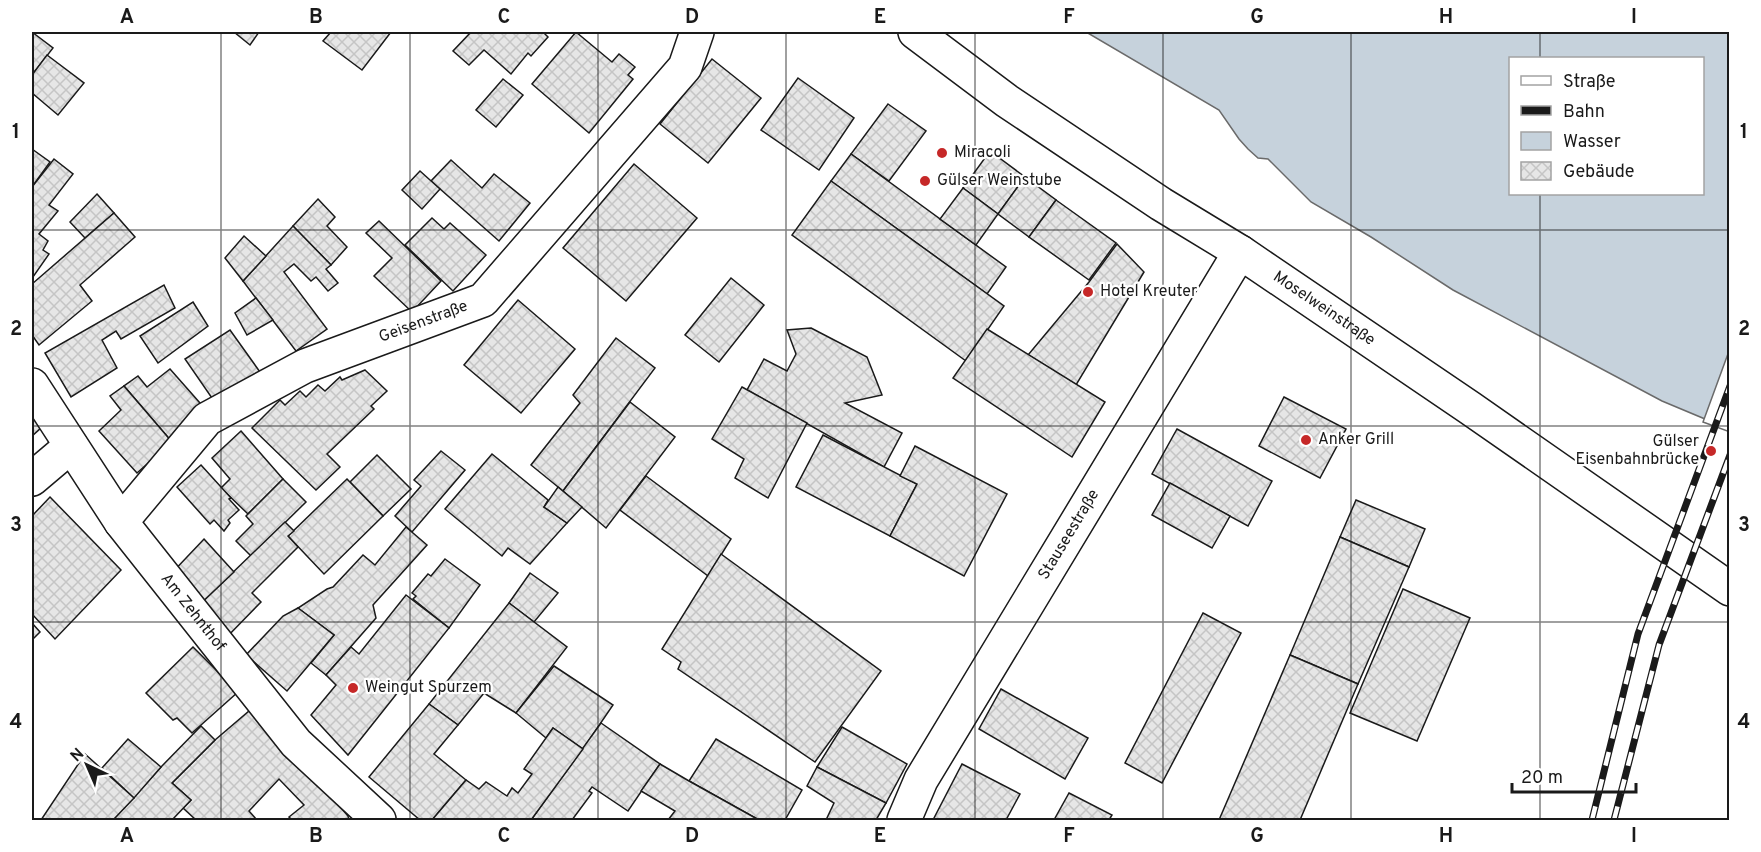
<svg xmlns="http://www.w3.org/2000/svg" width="1761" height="852" font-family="Overpass,sans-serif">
<defs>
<pattern id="building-cross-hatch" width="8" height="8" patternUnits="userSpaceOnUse" patternTransform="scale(1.5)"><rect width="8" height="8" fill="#e6e6e6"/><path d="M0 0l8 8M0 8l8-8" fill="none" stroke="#c5c5c5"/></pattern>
</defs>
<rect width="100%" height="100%" fill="#fff"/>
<path fill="#c6d2dc" stroke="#6a6a6a" stroke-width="1.5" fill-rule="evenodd" d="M1086 32H1729V429L1662 401 1453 290 1371 237 1311 202 1268 159 1258 158 1248 149 1239 139 1219 110ZM1510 58H1702V194H1510Z"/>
<polygon fill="#fff" stroke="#6a6a6a" stroke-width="1.5" points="1729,351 1730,351 1730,432 1703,422"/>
<g fill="url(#building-cross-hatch)" stroke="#1a1a1a" stroke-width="1.5">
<polygon points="32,32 53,48 32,75"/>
<polygon points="234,32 259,32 250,45"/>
<polygon points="331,32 391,32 362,70 323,41"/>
<polygon points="471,32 547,32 545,34 548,37 531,56 528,53 511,74 484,50 469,65 453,51"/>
<polygon points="576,32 612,62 619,54 635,67 628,75 633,79 589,133 532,84"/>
<polygon points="47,55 84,83 58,115 32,93 32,75"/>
<polygon points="712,59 761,98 708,163 660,124"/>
<polygon points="798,78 854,118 819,170 761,130"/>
<polygon points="503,79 523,95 496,127 476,110"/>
<polygon points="888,104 926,131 889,181 851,154"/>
<polygon points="32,149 50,162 32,187"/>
<polygon points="990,151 1025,177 998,214 963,188"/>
<polygon points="851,154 1006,267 987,294 831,181"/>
<polygon points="54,159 73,174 49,205 58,211 39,234 48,241 43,250 49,254 33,277 32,187"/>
<polygon points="451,160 482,188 494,174 530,203 499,241 431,181"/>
<polygon points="634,164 697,218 626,301 563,248"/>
<polygon points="420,171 440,189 422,209 402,190"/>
<polygon points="1025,177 1056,200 1029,237 998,214"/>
<polygon points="831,181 1004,306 966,361 792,235"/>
<polygon points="963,188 998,214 976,245 940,219"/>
<polygon points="97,194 114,213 85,238 70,222"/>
<polygon points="318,199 335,217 327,226 347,247 331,265 293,226"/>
<polygon points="1056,200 1116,243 1089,280 1029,237"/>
<polygon points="114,213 135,237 80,285 92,301 39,345 32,335 32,284"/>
<polygon points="432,218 444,229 450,223 486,255 453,291 405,245"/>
<polygon points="379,221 441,281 412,312 374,276 392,258 366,233"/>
<polygon points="293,226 331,265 326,269 338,283 328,291 316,277 311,281 294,264 284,272 327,329 296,351 243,281"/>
<polygon points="244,236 266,256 243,281 225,258"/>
<polygon points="1117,244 1144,272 1076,385 1028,355 1089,282"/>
<polygon points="731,278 764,305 719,362 685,335"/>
<polygon points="164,285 175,308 121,339 116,331 102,340 117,368 71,397 45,353"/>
<polygon points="256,298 273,320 247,335 235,313"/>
<polygon points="518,300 575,349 521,413 464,365"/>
<polygon points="193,302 208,326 158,363 140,336"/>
<polygon points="811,328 867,357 882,395 845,403 902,433 884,467 747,390 764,359 787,371 796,354 787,330"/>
<polygon points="987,329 1105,402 1072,457 953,378"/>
<polygon points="230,330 260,372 214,401 185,359"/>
<polygon points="616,338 655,368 563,491 531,465 580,403 573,395"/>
<polygon points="170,369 207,411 172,442 124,386 138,376 147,387"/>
<polygon points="365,370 387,391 371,406 374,409 327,454 340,467 316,490 252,428 280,400 285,405 300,391 306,397 318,385 325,391 340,377 342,380"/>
<polygon points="124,386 172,442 137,473 99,431 121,410 110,396"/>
<polygon points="742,387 807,423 768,498 735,478 744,459 712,439"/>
<polygon points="1284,397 1346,429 1320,478 1259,446"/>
<polygon points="630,402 675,437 606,528 563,491"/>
<polygon points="32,411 42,427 32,436"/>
<polygon points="1177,429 1272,481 1248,526 1152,474"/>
<polygon points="241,431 283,479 248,514 221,488 230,479 212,458"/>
<polygon points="823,435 917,484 890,536 796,487"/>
<polygon points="915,446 1007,494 964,576 890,536 917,484 900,476"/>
<polygon points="441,451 465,470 412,532 395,516 421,486 414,480"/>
<polygon points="492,454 548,500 544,507 567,523 530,564 508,548 502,556 445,509"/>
<polygon points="377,455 411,489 383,516 350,482"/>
<polygon points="201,465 231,498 229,499 239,510 228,520 230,523 224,531 214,520 210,524 177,487"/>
<polygon points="646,476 731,539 708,576 620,510"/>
<polygon points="283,479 306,502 251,556 236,541 253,524 246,516"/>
<polygon points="347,479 383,516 324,574 288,536"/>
<polygon points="1170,483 1230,516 1212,548 1152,515"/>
<polygon points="558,487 582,507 567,523 544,507"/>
<polygon points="50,497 121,570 55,639 32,614 32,516"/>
<polygon points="1356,500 1425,529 1409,567 1340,537"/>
<polygon points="285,522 294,531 288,536 298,547 252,593 261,602 225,639 196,608"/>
<polygon points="406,527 427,545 373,605 376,618 326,675 311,663 334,635 298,608 327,589 333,587 363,555 375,565"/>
<polygon points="1340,537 1409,567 1358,684 1290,655"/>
<polygon points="204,539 234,572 196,608 168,577"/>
<polygon points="721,554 881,671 815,762 678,669 681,662 662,649"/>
<polygon points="445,559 480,585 449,628 413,599 416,596 412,593 428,574 431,576"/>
<polygon points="530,573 558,593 534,622 509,603"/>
<polygon points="1403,589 1470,618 1417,741 1350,713"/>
<polygon points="406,595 449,628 348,755 311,715 336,685 326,675 351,647 359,654"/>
<polygon points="509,603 567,647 516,713 484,693 458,725 429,704"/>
<polygon points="298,608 334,635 287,691 246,655 283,616"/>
<polygon points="1203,613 1241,633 1162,783 1125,763"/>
<polygon points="32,623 40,632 32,640"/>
<polygon points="193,647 238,692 192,733 177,718 173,720 146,693"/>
<polygon points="1290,655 1358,684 1300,820 1219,820"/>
<polygon points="554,666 613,705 583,749 553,728 546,738 516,713"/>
<polygon points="1001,689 1088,738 1065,779 979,729"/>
<polygon points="429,704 458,725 434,754 466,780 432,820 420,820 369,777"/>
<polygon points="256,705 348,816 349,820 292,820 289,817 304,805 279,779 249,811 257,820 196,820 183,808 191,800 172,783 215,740"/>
<polygon points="601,723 660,764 628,811 592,787 589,791 592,793 572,820 531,820"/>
<polygon points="201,726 215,740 172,783 191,800 172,820 113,820 161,767"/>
<polygon points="842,727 907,764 886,803 817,767"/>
<polygon points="553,728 583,749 531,820 432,820 466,780 479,789 486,782 507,796 512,788 518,793 532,774 524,769"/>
<polygon points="128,739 161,767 134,798 102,768"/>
<polygon points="716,739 802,790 785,820 759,820 689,781"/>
<polygon points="85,754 134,798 113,820 41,820"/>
<polygon points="660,764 689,781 759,820 668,820 675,811 641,791"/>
<polygon points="962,764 1020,794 1006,820 933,820"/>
<polygon points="817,767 886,803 876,820 826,820 834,803 807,786"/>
<polygon points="1069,793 1112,815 1109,820 1054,820"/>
</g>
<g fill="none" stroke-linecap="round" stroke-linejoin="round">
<g stroke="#1a1a1a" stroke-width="36">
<g id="minor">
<path id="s1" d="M32 385 121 522 296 743 379 820"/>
<polyline points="32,479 71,446"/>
<path id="s2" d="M121 522 207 419 305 366 483 300 685 67 697 32"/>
<path id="s3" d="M904 820 921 780 1240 252"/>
</g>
</g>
<g stroke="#1a1a1a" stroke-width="36">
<g id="major">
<path id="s4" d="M915 32 1007 101 1161 204 1240 252 1470 408 1730 589"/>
</g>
</g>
<use href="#minor" stroke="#fff" stroke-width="33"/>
<use href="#major" stroke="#fff" stroke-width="33"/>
<g stroke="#1a1a1a" stroke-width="7">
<g id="rail">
<polyline points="1592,820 1638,634 1730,386"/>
<polyline points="1614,820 1659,645 1730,455"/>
</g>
</g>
<use href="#rail" stroke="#fff" stroke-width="4.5" stroke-dasharray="14" stroke-linecap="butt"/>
</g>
<path fill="none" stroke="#1a1a1a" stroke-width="1.5" stroke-opacity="0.55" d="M221 32V820M410 32V820M598 32V820M786 32V820M975 32V820M1163 32V820M1351 32V820M1540 32V58M1540 194V820M32 230H1730M32 426H1730M32 622H1730"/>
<g fill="#c62828" stroke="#fff" stroke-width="2">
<circle cx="942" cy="153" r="6"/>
<circle cx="925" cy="181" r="6"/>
<circle cx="1088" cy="292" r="6"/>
<circle cx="1306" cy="440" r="6"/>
<circle cx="1711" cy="451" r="6"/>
<circle cx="353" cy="688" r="6"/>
</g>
<g text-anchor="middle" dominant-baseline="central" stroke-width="4.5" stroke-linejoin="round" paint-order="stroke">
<g font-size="16" fill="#1a1a1a" stroke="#fff" text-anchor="start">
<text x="954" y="153">Miracoli</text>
<text x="937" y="181">Gülser Weinstube</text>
<text x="1100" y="292">Hotel Kreuter</text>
<text x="1318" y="440">Anker Grill</text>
<text x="1699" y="442" text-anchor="end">Gülser<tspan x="1699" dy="18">Eisenbahnbrücke</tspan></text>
<text x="365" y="688">Weingut Spurzem</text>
</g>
<g font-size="16" fill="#1a1a1a" stroke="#fff">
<text stroke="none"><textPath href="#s4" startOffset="494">Moselweinstraße</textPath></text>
<text stroke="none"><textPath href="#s2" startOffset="372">Geisenstraße</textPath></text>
<text stroke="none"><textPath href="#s3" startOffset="330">Stauseestraße</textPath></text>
<text stroke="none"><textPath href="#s1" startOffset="279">Am Zehnthof</textPath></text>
</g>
</g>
<rect width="1761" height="852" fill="none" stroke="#ffffff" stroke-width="66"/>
<rect x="1509" y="57" width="195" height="138" fill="#ffffff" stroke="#a3a3a3" stroke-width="1.5"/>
<rect x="1521" y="76" width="30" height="9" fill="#ffffff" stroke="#a3a3a3" stroke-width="1.5"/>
<text x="1563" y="87" font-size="18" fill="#1a1a1a">Straße</text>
<rect x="1521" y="106" width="30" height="9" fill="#1a1a1a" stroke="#a3a3a3" stroke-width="1.5"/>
<text x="1563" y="117" font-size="18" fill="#1a1a1a">Bahn</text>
<rect x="1521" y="132" width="30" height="18" fill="#c6d2dc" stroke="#a3a3a3" stroke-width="1.5"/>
<text x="1563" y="147" font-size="18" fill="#1a1a1a">Wasser</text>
<rect x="1521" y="162" width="30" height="18" fill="url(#building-cross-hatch)" stroke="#a3a3a3" stroke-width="1.5"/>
<text x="1563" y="177" font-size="18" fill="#1a1a1a">Gebäude</text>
<g transform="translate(87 765) rotate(316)" stroke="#ffffff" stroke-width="4.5" paint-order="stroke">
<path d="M0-4.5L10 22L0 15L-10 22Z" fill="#1a1a1a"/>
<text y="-9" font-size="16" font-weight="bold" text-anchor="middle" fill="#1a1a1a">N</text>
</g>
<path d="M1512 783v9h124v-9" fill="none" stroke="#1a1a1a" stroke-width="3"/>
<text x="1521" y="783" font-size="18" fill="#1a1a1a" stroke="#ffffff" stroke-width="4.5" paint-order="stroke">20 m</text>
<rect x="33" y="33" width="1695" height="786" fill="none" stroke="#1a1a1a" stroke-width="2"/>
<g font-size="20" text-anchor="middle" font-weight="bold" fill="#1a1a1a">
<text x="127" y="23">A</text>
<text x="316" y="23">B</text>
<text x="504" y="23">C</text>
<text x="692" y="23">D</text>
<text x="880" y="23">E</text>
<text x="1069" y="23">F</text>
<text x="1257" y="23">G</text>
<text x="1446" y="23">H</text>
<text x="1634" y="23">I</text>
<text x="16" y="138">1</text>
<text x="1744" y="138">1</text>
<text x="16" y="335">2</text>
<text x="1744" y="335">2</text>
<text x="16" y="531">3</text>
<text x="1744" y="531">3</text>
<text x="16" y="728">4</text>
<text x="1744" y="728">4</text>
<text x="127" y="842">A</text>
<text x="316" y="842">B</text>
<text x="504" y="842">C</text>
<text x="692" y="842">D</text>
<text x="880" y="842">E</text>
<text x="1069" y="842">F</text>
<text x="1257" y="842">G</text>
<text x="1446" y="842">H</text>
<text x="1634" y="842">I</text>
</g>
</svg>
